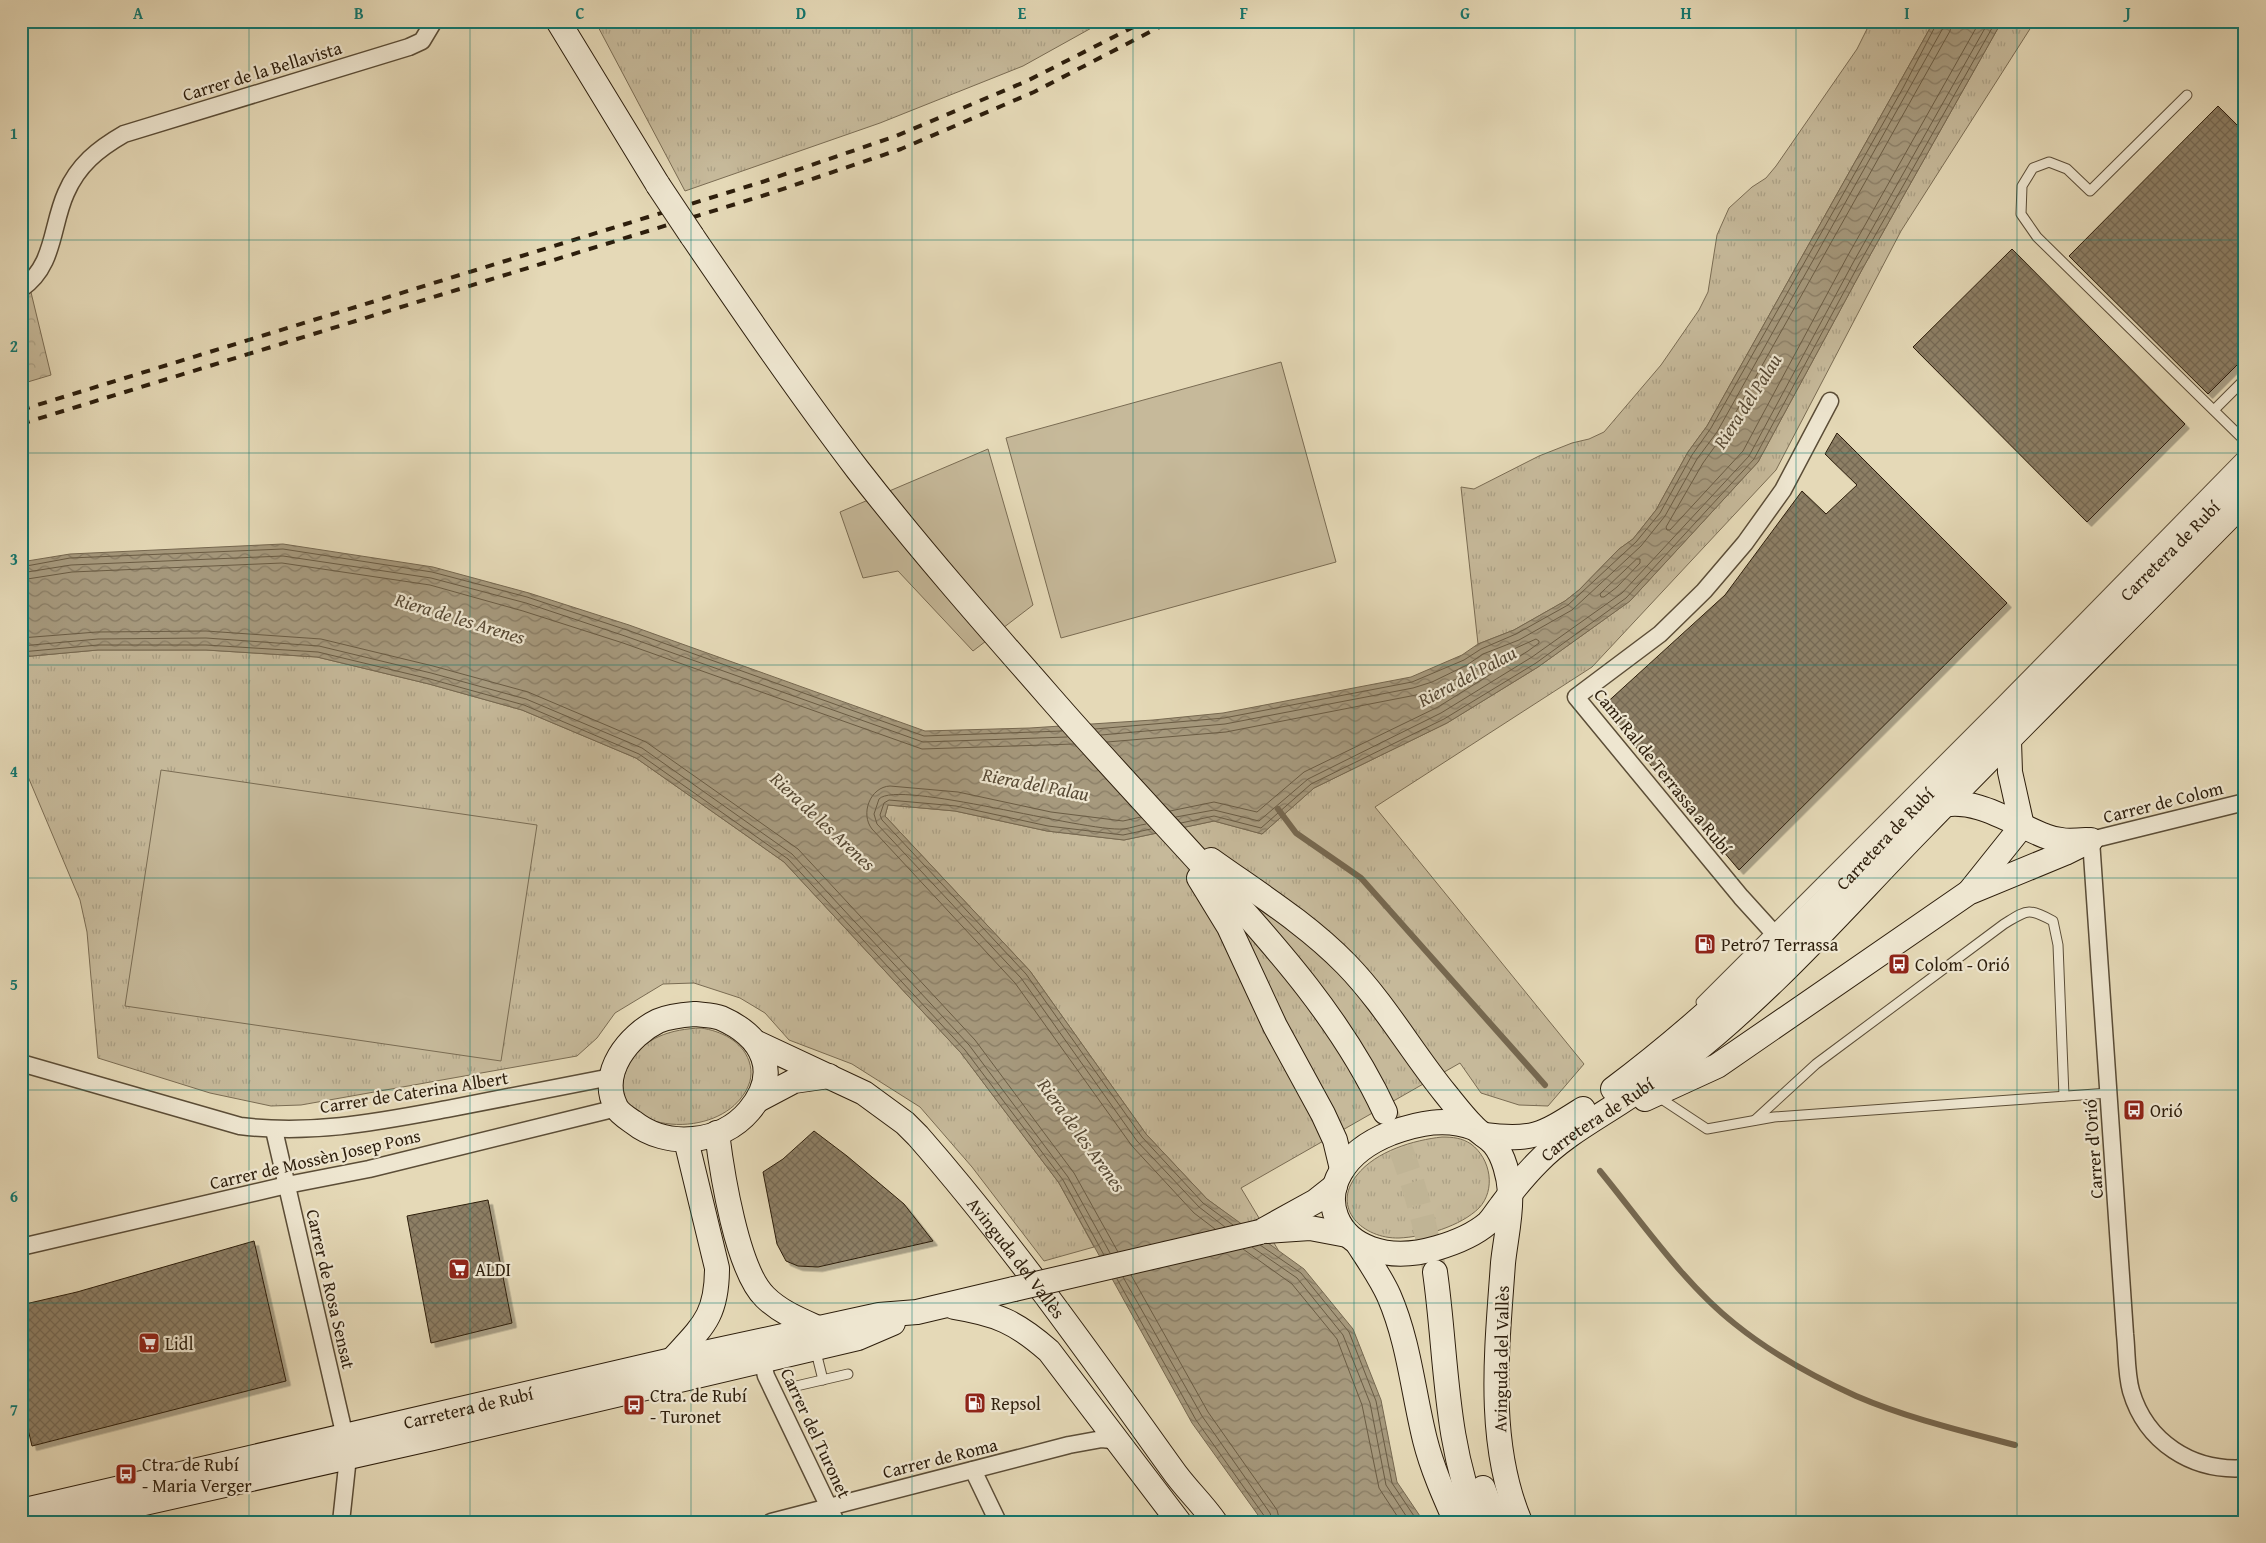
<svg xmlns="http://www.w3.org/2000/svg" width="2266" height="1543" font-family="'Gentium Book Plus',serif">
<defs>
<pattern id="grass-tufts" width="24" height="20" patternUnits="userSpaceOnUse" patternTransform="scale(1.25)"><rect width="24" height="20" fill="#c6b99a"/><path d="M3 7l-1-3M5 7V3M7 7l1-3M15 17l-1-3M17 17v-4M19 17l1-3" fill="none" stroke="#aa9f84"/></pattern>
<pattern id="forest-crowns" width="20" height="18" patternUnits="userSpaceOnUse" patternTransform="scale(1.25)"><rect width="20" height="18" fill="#c6b99a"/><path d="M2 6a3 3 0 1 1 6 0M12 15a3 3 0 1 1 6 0" fill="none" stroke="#aa9f84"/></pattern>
<pattern id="water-waves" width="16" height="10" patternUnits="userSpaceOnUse" patternTransform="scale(1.25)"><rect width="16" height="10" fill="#a6997d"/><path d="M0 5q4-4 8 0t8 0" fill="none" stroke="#887c65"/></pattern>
<pattern id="building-cross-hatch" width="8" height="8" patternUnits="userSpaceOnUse" patternTransform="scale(1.25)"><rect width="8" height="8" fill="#8d7f65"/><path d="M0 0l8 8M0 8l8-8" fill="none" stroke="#746752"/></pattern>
<filter id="shadow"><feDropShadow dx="4.5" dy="4.5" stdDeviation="0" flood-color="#0004"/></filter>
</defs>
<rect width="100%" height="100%" fill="#e5d9b7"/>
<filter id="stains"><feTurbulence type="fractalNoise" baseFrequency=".004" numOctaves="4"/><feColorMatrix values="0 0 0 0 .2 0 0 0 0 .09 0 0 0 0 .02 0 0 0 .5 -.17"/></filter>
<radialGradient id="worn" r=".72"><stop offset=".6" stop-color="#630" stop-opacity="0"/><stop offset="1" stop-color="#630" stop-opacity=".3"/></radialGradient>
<g fill="url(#grass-tufts)" stroke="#7a6c53">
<polygon points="595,21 1104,21 1023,66 880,123 685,191"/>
<polygon points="1871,21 1934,21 1707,426 1688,452 1656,510 1633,539 1619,549 1579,590 1565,601 1514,630 1478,644 1461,487 1474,489 1539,456 1572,443 1589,439 1604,432 1661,365 1699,310 1708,292 1717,235 1729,208 1752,187 1766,178 1776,166 1857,49"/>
<polygon points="2002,21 2035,21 1901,231 1776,470 1592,667 1375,807 1584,1064 1548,1106 1519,1105 1481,1093 1460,1063 1241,1188 1280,1253 1207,1199 1146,1134 1030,971 885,816 888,805 955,811 1047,831 1124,840 1214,821 1262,834 1314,788 1447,723 1538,667 1630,601 1758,462 1864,266"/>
<polygon points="98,650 206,650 317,657 429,684 522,710 636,758 784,862 961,1053 1059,1183 1094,1247 1044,1261 972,1167 920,1107 852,1064 789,1040 765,1013 740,998 694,983 663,984 615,1013 597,1038 577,1056 301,1105 271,1106 210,1093 98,1058 87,932 80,900 21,760 21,657"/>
<path d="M701 1028C721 1031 742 1041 749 1061 753 1073 751 1083 744 1094 710 1146 597 1128 628 1066 642 1037 672 1029 701 1028Z"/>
<path d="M1442 1137C1453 1137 1462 1138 1471 1144 1491 1159 1496 1190 1479 1208 1461 1226 1424 1237 1399 1238 1363 1239 1330 1208 1357 1175 1376 1151 1414 1140 1442 1137Z"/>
</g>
<polygon fill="url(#forest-crowns)" stroke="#7a6c53" points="21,251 51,375 21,384"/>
<g fill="#c6b99a" stroke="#7a6c53">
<polygon points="1281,362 1336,562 1061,638 1006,438"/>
<polygon points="988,449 1033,605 973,651 898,571 863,578 840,512"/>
<polygon points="161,770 537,825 501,1061 125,1006"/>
</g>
<polygon fill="url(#water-waves)" stroke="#766850" points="1934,21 2002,21 1864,266 1758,462 1630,601 1538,667 1447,723 1314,788 1262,834 1214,821 1124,840 1047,831 955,811 888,805 885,816 1030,971 1146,1134 1207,1199 1304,1269 1353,1329 1381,1400 1397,1482 1424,1522 1263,1522 1192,1423 1059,1183 961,1053 784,862 636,758 522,710 429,684 317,657 206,650 98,650 21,657 21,562 70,554 283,544 433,567 529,593 629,625 925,731 1030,728 1153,720 1223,713 1411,677 1462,655 1478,644 1514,630 1565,601 1579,590 1619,549 1633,539 1656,510 1688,452 1707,426"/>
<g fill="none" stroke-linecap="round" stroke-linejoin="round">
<g stroke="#6a5c44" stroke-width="1">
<polyline points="1952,21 1950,31 1723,435 1703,463 1666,527 1667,530 1670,530 1743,451 1847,257 1980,21"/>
<polygon points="1637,559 1640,559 1640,563 1617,587 1604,597 1601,597 1600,594 1605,589"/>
<polyline points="21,567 70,558 283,549 432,572 527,597 627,630 924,736 1062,731"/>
<polyline points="21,573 71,565 283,556 431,578 526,603 625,636 923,742 1067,737"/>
<polyline points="21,580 72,572 282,563 430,585 523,611 623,643 922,749 1074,744"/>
<polyline points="21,638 97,632 206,631 321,639 433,666 528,692 646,742 798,849 975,1040 1074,1173 1118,1252"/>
<polyline points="21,646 98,639 206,638 319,646 431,673 526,699 642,748 792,854 969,1045 1068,1177 1110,1253"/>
<polyline points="21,652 98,645 206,645 318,652 430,679 524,705 639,754 788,859 965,1050 1063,1180 1104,1255"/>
<polyline points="1095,729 1224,718 1412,682 1464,660 1481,649 1516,634 1568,605 1636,542 1660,513 1692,455 1711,428 1903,88 1938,21"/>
<polyline points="1101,735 1225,724 1413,688 1432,682 1467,665 1483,654 1519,640 1572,610 1641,546 1665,516 1697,459 1717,432 1943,28 1945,21"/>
<polyline points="1107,742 1226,732 1416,695 1435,689 1471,672 1487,661 1536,639 1539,641 1539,643 1528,651 1438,707 1304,772 1257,812 1214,802 1170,811"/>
<path d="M1141 817 1123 821 1051 812 958 792 890 786C870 787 860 814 872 829L1015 983 1132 1146 1194 1213 1215 1229"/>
<polyline points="1176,817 1214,810 1259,821 1308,779 1441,713 1532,657 1622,593 1749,456 1854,261 1989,21"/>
<polyline points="1181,823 1214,816 1261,828 1311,784 1444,719 1536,663 1626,598 1754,459 1859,264 1996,21"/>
<path d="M1146 824C1139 825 1131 828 1124 829 1083 832 898 779 879 799L874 814 877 824 1021 978 1137 1141 1199 1207 1225 1227"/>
<polyline points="1151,829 1123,835 1048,826 956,806 889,800 884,803 880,815 882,820 1026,974 1142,1137 1203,1203 1233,1225"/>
<polyline points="1260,1245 1301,1273 1349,1332 1376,1401 1392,1483 1418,1522"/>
<polyline points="1252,1247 1297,1278 1343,1335 1370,1403 1386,1485 1410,1522"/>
<polyline points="1243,1249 1292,1284 1337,1339 1362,1405 1379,1488 1401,1522"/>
<polyline points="1131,1275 1208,1412 1277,1510 1280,1522"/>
<polyline points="1123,1277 1202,1416 1270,1513 1273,1522"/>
<polyline points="1117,1279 1196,1420 1265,1517 1266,1522"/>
</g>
<g stroke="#766850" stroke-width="6">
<polyline points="1278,809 1296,833 1361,878 1545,1085"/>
<path d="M1600 1171C1641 1221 1685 1285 1735 1324 1771 1353 1814 1377 1856 1396 1907 1418 1962 1431 2015 1445"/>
</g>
</g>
<g fill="url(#building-cross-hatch)" stroke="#2d1e0c" filter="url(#shadow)">
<polygon points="2218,106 2245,133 2245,357 2208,394 2069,256"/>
<polygon points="2012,249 2185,424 2087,522 1913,347"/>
<polygon points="1837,433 2007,603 1739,870 1602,707 1725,595 1802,491 1826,514 1857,485 1825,454"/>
<polygon points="814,1131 847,1156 904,1204 933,1241 818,1267 798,1266 786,1261 777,1244 763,1172 783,1159"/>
<polygon points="488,1200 512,1323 431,1343 407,1216"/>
<polygon points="254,1241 286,1381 32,1446 21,1400 21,1305 77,1292"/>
</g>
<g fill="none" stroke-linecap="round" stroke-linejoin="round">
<path stroke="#c0b495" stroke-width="24" stroke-dasharray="24 12" stroke-linecap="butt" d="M1387 1115C1410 1168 1422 1211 1434 1268"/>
<g stroke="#5b4d37" stroke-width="11">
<g id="service">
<polyline points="2187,95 2090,191 2067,169 2049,162 2033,168 2022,186 2021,214 2037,237 2245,441"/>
<polyline points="2214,410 2245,379"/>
<polyline points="1701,1002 2000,703 2245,453"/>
<polyline points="1657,1096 1707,1129 1774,1117 2109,1093"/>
<path d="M1755 1120 1816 1064 2004 924C2027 910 2028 907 2053 921L2058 945 2064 1096"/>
<polyline points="815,1348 823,1380"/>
<polyline points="792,1387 848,1374"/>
</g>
</g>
<g stroke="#5b4d37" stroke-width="19">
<g id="minor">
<path d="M21 289C55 266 51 226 66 193 78 165 98 149 124 134L409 47 422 41 434 21"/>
<path d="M2245 802 2091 840 2125 1334C2127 1352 2126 1373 2131 1391 2146 1442 2192 1472 2245 1468"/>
<polyline points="1782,942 1741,897 1576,697 1660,634 1704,591 1745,543 1783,490 1830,401"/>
<path d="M21 1063 240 1126C312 1135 377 1122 447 1109 502 1098 556 1088 611 1077"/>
<polyline points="274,1130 345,1437 348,1457 341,1522"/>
<polyline points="21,1247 287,1185 369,1169 617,1108"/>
<polyline points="762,1360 766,1376 836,1522"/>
<polyline points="973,1470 998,1522"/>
<polyline points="771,1522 1069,1445 1102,1439 1120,1441"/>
</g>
</g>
<g stroke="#2d1e0c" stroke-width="26">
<g id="secondary">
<polyline points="558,21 658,185"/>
<path d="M692 236C746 315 800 394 858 470 925 556 997 637 1069 719 1116 772 1165 824 1213 877 1278 949 1344 1023 1385 1112"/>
<path d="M1938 806C1976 796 2011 823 2045 836 2059 842 2072 841 2087 840"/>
<path d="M1211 860C1257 893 1306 923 1346 964 1384 1003 1411 1051 1445 1093 1454 1104 1463 1116 1473 1126 1479 1133 1488 1137 1494 1144 1504 1156 1509 1177 1510 1192 1512 1212 1505 1242 1503 1263 1497 1349 1486 1441 1520 1522"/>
<polyline points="1199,878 1229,927 1275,1026 1323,1114 1335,1140 1342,1169"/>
<polyline points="1970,891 2022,826 2010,772 2009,741"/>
<path d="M695 1014C703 1015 714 1015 721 1018 764 1037 781 1073 749 1111 721 1144 667 1149 633 1122 627 1118 619 1113 616 1107 598 1073 629 1035 658 1021 670 1016 683 1015 695 1014Z"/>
<path id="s1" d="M755 1042 864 1093 905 1123 918 1136C1010 1241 1091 1356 1172 1469 1185 1488 1202 1503 1215 1522"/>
<path id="s2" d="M1613 1089C1696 1027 1771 956 1843 882 1865 860 1885 836 1907 814 2019 700 2133 588 2245 474"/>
<polyline points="1645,1099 1717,1066 1968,893 2065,853 2091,840"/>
<polyline points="758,1100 794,1081 829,1076"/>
<path id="s3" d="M1474 1128C1446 1117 1419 1123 1391 1133 1290 1173 1331 1279 1437 1248 1454 1243 1474 1235 1488 1223 1493 1218 1497 1211 1501 1206 1512 1191 1525 1175 1538 1162 1564 1135 1599 1117 1630 1096 1650 1082 1670 1070 1689 1056 1719 1033 1748 1006 1775 980 1826 931 1874 877 1924 826 2030 717 2138 610 2245 501"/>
<path d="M717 1133C722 1173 737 1270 765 1297 780 1312 800 1320 818 1328"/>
<path d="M1484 1135C1534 1141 1542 1135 1583 1109"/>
<polyline points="1267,1231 1310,1228 1347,1235"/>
<polyline points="1260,1232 1316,1201 1335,1186"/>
<path d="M1358 1244C1369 1261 1381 1278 1389 1296 1409 1342 1413 1392 1425 1440 1432 1468 1444 1495 1456 1522"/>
<path d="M1435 1272C1447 1356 1444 1443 1478 1522"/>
<path d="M954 1307C997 1314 1016 1322 1049 1351L1179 1522"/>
<path d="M672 1360C703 1326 717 1316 717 1268L686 1140"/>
<polyline points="1483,1488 1496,1522"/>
<path id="s4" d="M21 1511 672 1360 879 1315 917 1312 1014 1289"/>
<polyline points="60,1522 433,1438 858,1338 893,1323"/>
</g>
</g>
<use href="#service" stroke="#eee6d0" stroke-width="9"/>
<use href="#minor" stroke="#eee6d0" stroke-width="16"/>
<use href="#secondary" stroke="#eee6d0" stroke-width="24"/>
<g stroke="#2d1e0c" stroke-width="4" stroke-dasharray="9 9" stroke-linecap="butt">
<polyline points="21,410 762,182 896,136 1027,81 1145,21"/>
<polyline points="21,424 765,195 901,149 1034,92 1171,21"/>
</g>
<g stroke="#2d1e0c" stroke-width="26" stroke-linecap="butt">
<g id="secondary-bridge">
<polyline points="658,185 692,236"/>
<polyline points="1014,1289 1260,1232"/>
</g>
</g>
<use href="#secondary-bridge" stroke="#eee6d0" stroke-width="24"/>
</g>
<path fill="none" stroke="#0f766e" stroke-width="1" stroke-opacity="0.55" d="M249 21V1522M470 21V1522M691 21V1522M912 21V1522M1133 21V1522M1354 21V1522M1575 21V1522M1796 21V1522M2017 21V1522M21 240H2245M21 453H2245M21 665H2245M21 878H2245M21 1090H2245M21 1303H2245"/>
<defs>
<g id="fuel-square" transform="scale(1.125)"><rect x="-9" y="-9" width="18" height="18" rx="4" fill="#8f2418" stroke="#eee6d0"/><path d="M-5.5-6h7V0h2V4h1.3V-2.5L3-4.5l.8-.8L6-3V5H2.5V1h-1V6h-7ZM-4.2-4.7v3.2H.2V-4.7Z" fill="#fff"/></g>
<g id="bus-square" transform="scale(1.125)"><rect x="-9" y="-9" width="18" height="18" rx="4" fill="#8f2418" stroke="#eee6d0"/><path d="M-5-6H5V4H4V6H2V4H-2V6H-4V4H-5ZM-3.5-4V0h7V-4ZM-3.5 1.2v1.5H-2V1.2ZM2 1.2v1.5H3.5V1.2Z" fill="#fff"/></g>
<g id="supermarket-square" transform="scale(1.125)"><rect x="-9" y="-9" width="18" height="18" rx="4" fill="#8f2418" stroke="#eee6d0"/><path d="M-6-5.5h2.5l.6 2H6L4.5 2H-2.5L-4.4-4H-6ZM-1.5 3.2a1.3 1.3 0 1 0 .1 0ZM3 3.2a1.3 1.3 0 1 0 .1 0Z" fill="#fff"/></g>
</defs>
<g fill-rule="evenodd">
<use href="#fuel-square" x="1705" y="944"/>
<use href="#bus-square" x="1899" y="964"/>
<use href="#bus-square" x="2134" y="1110"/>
<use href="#supermarket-square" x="459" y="1269"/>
<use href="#supermarket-square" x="149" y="1343"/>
<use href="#fuel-square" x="975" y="1403"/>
<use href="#bus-square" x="634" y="1405"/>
<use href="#bus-square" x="126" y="1474"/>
</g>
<g text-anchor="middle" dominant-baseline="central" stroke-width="4.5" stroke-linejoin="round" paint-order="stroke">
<g font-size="18" fill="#2d1e0c" stroke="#eee6d0">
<text transform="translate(262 71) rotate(-17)">Carrer de la Bellavista</text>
<text stroke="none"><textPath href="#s2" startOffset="775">Carretera de Rubí</textPath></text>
<text transform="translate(1663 771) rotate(51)">Camí Ral de Terrassa a Rubí</text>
<text transform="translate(2163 802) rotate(-14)">Carrer de Colom</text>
<text stroke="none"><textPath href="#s2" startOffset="370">Carretera de Rubí</textPath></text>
<text transform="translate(414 1092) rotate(-9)">Carrer de Caterina Albert</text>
<text stroke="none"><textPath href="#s3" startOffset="521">Carretera de Rubí</textPath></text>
<text transform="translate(2093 1149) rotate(-94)">Carrer d'Orió</text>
<text transform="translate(315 1159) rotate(-13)">Carrer de Mossèn Josep Pons</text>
<text stroke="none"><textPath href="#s1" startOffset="346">Avinguda del Vallès</textPath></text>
<text transform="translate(331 1289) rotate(77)">Carrer de Rosa Sensat</text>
<text transform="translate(1501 1359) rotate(-89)">Avinguda del Vallès</text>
<text stroke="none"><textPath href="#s4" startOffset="459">Carretera de Rubí</textPath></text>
<text transform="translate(816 1433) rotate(65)">Carrer del Turonet</text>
<text transform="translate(940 1458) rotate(-14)">Carrer de Roma</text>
</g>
<g font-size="18" fill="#2d1e0c" stroke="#eee6d0" text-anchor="start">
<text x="1721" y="944">Petro7 Terrassa</text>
<text x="1915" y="964">Colom - Orió</text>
<text x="2150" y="1110">Orió</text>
<text x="475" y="1269">ALDI</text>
<text x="165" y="1343">Lidl</text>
<text x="650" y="1395">Ctra. de Rubí<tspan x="650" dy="21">- Turonet</tspan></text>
<text x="991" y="1403">Repsol</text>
<text x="142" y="1464">Ctra. de Rubí<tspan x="142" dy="21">- Maria Verger</tspan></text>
</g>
<g font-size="19" font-style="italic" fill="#574934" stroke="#eee6d0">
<text transform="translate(1747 401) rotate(-57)">Riera del Palau</text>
<text transform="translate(460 618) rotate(17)">Riera de les Arenes</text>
<text transform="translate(1467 676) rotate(-28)">Riera del Palau</text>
<text transform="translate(1036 784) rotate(11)">Riera del Palau</text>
<text transform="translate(823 821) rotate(43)">Riera de les Arenes</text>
<text transform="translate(1082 1135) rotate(54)">Riera de les Arenes</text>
</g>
</g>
<rect width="2266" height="1543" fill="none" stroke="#e5d9b7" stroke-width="55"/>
<rect x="28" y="28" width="2210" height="1488" fill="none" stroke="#0f766e" stroke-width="2"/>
<g font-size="16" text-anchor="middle" font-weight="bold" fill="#0f766e">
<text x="138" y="19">A</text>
<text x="359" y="19">B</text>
<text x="580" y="19">C</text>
<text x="801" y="19">D</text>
<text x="1022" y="19">E</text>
<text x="1244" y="19">F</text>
<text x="1465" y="19">G</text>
<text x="1686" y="19">H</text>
<text x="1907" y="19">I</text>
<text x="2128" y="19">J</text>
<text x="14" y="139">1</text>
<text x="14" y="352">2</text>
<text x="14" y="565">3</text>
<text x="14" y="777">4</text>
<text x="14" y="990">5</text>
<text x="14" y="1202">6</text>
<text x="14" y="1415">7</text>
</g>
<rect width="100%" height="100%" filter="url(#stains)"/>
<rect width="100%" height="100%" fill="url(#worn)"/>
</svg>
